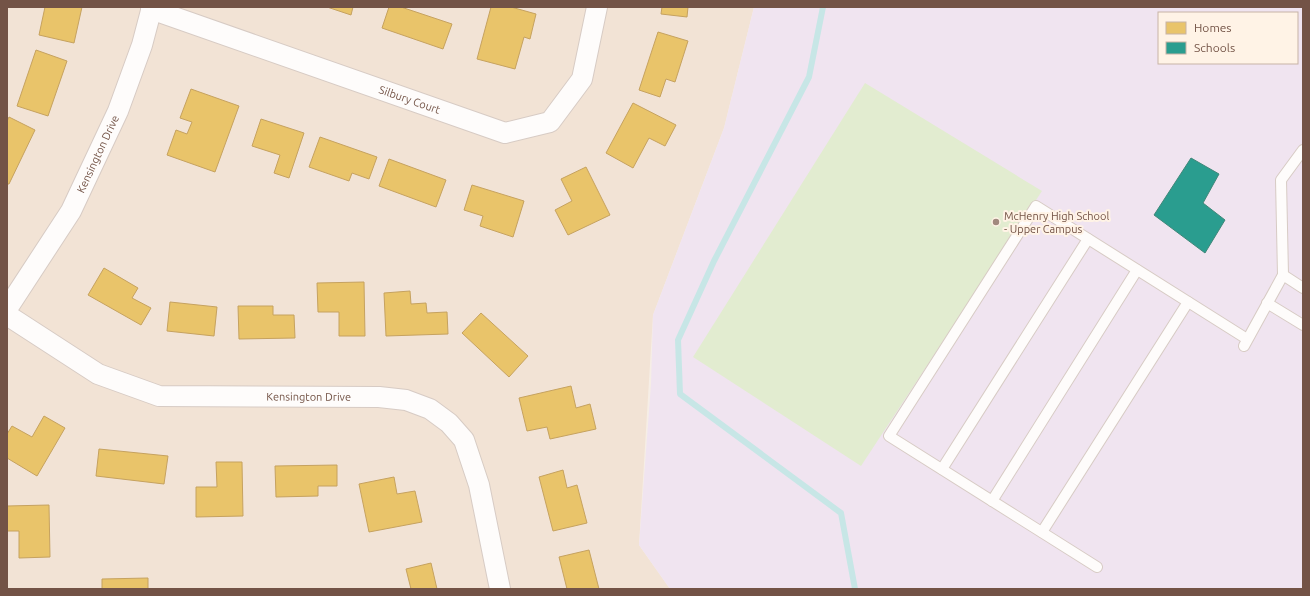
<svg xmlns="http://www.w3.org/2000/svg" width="1310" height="596" font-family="Ubuntu,sans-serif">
<rect width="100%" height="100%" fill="#f6eee6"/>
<polygon fill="#f2e3d5" points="7,7 754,7 724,128 653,315 639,545 670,589 7,589"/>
<path fill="#f0e4f0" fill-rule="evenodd" d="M754 7H1303V589H670L639 545 651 384 653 315 724 128ZM1159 13H1297V63H1159Z"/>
<polygon fill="#e2ecd0" points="865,83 1042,191 861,466 693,357"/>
<g fill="#e9c46a" stroke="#c6a25f">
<polygon points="45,7 82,7 74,43 39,35"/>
<polygon points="327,7 353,7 351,15"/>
<polygon points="389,7 401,7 452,24 443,49 382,28"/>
<polygon points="491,7 511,7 536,14 530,39 524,37 515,69 477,59"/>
<polygon points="662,7 688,7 687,17 661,14"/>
<polygon points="658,32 688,41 675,82 666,79 660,97 639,90"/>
<polygon points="36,50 67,61 48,116 17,106"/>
<polygon points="191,89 239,106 215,172 167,155 176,130 187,134 192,122 180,118"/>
<polygon points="633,103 676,125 665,146 649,138 633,168 606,153"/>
<polygon points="9,117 35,130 9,184 7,184 7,121"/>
<polygon points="261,119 304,133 289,178 274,173 280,155 252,146"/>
<polygon points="320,137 377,157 369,179 352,173 349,181 309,167"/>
<polygon points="389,159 446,180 436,207 379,186"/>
<polygon points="586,167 610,215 568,235 555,210 572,201 561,179"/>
<polygon points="472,185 524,201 513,237 480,226 483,216 464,210"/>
<polygon points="104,268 138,288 132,298 151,308 141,325 88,295"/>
<polygon points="364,282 365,336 339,336 339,312 318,312 317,283"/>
<polygon points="410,291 411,304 426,303 427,313 447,312 448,334 386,336 384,293"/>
<polygon points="170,302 217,307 214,336 167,331"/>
<polygon points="238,306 273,306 273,315 294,315 295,338 239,339"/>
<polygon points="481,313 528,356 509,377 462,333"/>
<polygon points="571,386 576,408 590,404 596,429 550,439 547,427 527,431 519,398"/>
<polygon points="44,416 65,428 37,476 7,458 7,434 12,426 32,437"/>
<polygon points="99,449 168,456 164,484 96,476"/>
<polygon points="216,462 242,462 243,516 196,517 196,487 217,487"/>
<polygon points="337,465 337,486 318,486 318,496 276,497 275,466"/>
<polygon points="563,470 567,488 577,485 587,523 553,531 539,477"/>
<polygon points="394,477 397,494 415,491 422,522 369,532 359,484"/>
<polygon points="49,505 50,557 19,558 19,531 7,531 7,506"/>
<polygon points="589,550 599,589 567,589 559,557"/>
<polygon points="431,563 437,589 411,589 406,569"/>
<polygon points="148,578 148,589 102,589 102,579"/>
</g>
<polygon fill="#2a9d8f" stroke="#408779" points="1191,158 1219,174 1203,203 1225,220 1205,253 1154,215"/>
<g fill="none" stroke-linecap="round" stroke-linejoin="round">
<polyline stroke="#c7e6e6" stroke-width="6" points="823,7 809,77 714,261 678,340 680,394 841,513 855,589"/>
<g stroke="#d7cbc4" stroke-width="12">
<g id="service">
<polyline points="1303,150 1281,180 1283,275 1303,288"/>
<polyline points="1267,303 1303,325"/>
<polyline points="1244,346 1283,275"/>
<polyline points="942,469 1088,239"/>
<polyline points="992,501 1137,270"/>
<polyline points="1042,532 1188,302"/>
<polyline points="1097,567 889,436 1036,206 1247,339"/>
</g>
</g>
<g stroke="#d7cbc4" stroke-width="22">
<g id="minor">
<path id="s1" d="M151 9 505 133 550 122 582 79 597 7"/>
<path id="s2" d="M7 309 71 211 118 111 142 45 152 7"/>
<path id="s3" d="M7 315 98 374 159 396 379 397 406 400 430 409 449 423 464 440 479 485 500 589"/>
</g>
</g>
<use href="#service" stroke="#fefcfb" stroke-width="10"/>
<use href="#minor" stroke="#fefcfb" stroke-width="20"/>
</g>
<circle fill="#a1897e" stroke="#fff3e6" stroke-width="1.5" cx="996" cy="222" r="4"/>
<g text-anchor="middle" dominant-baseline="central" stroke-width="4" stroke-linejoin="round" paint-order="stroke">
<g font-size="11" fill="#735346" stroke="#fff3e6">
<text stroke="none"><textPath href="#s1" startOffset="274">Silbury Court</textPath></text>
<text stroke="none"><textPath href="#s2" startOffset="180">Kensington Drive</textPath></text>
<text stroke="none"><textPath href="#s3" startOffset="323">Kensington Drive</textPath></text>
</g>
<g font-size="11" fill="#735346" stroke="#fff3e6" text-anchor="start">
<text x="1004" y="216">McHenry High School<tspan x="1004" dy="13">- Upper Campus</tspan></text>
</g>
</g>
<rect width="1310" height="596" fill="none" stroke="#735346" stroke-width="16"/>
<rect x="1158" y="12" width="140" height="52" fill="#fff3e6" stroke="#c7b3a6"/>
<rect x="1166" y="22" width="20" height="12" fill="#e9c46a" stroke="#c7b3a6"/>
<text x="1194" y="32" font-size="12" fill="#735346">Homes</text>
<rect x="1166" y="42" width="20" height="12" fill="#2a9d8f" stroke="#c7b3a6"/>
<text x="1194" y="52" font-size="12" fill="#735346">Schools</text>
</svg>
